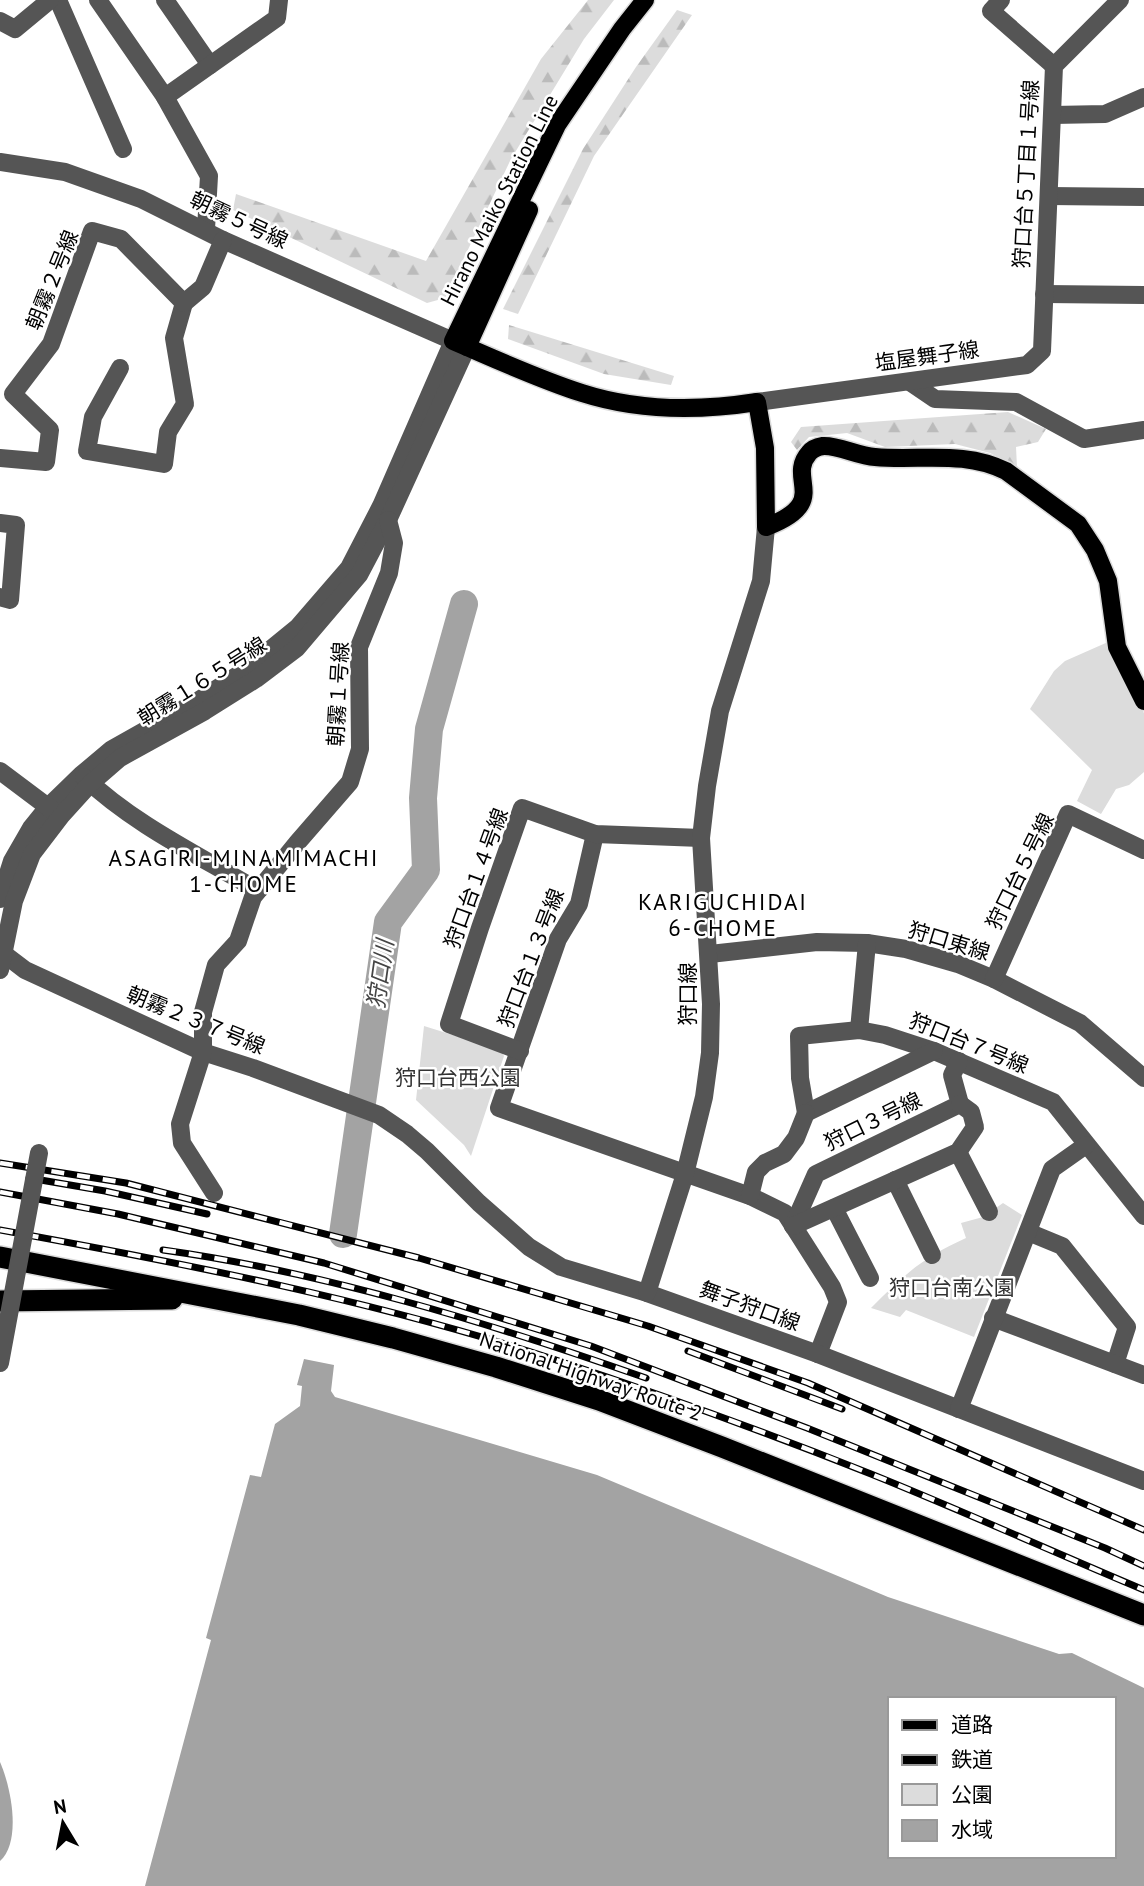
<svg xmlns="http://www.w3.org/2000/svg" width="1144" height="1886" font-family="'PT Sans','Noto Sans JP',sans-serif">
<defs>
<pattern id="forest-firs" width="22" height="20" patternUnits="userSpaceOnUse" patternTransform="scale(1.75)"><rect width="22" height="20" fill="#dcdcdc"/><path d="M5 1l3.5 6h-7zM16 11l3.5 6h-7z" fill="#bbb"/></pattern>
</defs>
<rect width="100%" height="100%" fill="#fff"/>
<g fill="url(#forest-firs)">
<polygon points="588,0 614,0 584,39 511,159 445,298 427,303 233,210 236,194 426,261 541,59"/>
<polygon points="677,10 692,15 594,156 518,314 503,309 583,149 636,67"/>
<polygon points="509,325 674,376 671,385 604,374 508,339"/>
<polygon points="1008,412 1046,429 1038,442 1016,447 1017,467 990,453 955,444 885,447 847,433 809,437 797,450 791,442 801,427"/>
</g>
<g fill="#dcdcdc">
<polygon points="1108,642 1113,658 1144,713 1144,772 1129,785 1116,789 1101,814 1077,801 1092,770 1030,709 1054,671 1065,661"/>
<polygon points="424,1026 501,1050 504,1056 471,1156 464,1145 416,1100"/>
<path d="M1003 1203 1022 1215 974 1337 906 1310 900 1317 871 1308C905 1274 922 1258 966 1238L961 1223 983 1217Z"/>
</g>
<g fill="#a3a3a3" fill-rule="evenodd">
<path d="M304 1359 334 1365 331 1391 335 1397 597 1475 888 1597 1059 1654 1072 1653 1144 1688V1886H145L211 1640 206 1638 250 1475 261 1477 275 1424 300 1406 302 1386 297 1385ZM890 1699H1114V1856H890Z"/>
<path d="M0 1762C11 1787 22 1841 0 1861Z"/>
</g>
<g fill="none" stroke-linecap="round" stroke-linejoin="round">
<polyline stroke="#a3a3a3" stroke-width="28" points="343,1234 388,922 426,870 423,798 429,729 464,604"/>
<g stroke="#dbdbdb" stroke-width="21">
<g id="major">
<path d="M645 0 622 29 557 125 453 341C495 359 538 379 582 393 638 411 700 411 757 402L765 448 766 527C832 502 786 479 809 453 812 449 817 447 823 446 838 445 858 456 875 457 920 461 964 450 1006 471L1078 524 1095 550 1108 581 1117 647 1144 701"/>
<polyline points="467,347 529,210"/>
</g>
</g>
<g stroke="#dbdbdb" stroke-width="24">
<g id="highway">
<polyline points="0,1257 299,1315 393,1338 496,1367 599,1400 722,1447 1144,1615"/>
<polyline points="0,1301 172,1299"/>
</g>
</g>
<g stroke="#555" stroke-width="18">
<polyline points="58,0 123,149"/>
<polyline points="98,0 165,97 209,176 206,229"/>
<polyline points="165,0 210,65"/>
<polyline points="1001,0 991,11 1054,66"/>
<polyline points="0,21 15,29 50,0"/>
<polyline points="165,97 277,18 279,0"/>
<polyline points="1053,115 1105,114 1144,97"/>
<polyline points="0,162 65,172 141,199 223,240 453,341 381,506 349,568 298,627 244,671 199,700 112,749 81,775 48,807 31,828 12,861 0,899"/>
<polyline points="1049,196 1144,197"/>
<polyline points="1044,294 1144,295"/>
<polyline points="120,368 93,417 87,451 164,464 168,432 185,404 174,338 184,303"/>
<polyline points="910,382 935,399 1016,402 1084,439 1144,430"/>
<polyline points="757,402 1027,365 1042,351 1054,66 1120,0"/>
<polyline points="0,458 46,462 50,430 13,394 51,344 92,231 121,239 184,303 203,287 223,240"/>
<polyline points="0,523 16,525 10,600 0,597"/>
<polyline points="0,771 56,813"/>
<path d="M84 777C130 821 190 851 245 883L260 889"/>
<polyline points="595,834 579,904 558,939 499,1108 750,1196 785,1213 832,1287 838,1302 818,1354"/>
<polyline points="0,951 25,970 203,1052 253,1068 379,1115 407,1134 427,1151 479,1203 529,1247 561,1267 647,1293 818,1354 1144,1481"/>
<polyline points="710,954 817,942 867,943 906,949 958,964 994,979 1080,1023 1144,1078"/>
<polyline points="0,970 14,901 32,854 61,816 90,784 120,758 205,711 256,679 297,648 359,575 388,520 467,347"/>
<polyline points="994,979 1068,814 1144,850"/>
<polyline points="859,1030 867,943"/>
<polyline points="520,1051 449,1024 480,928 522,808 595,834 701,838"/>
<polyline points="806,1113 800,1078 799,1036 859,1030 885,1035 934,1051 1053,1102 1144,1216"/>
<polyline points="806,1113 934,1051"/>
<polyline points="958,1152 989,1212"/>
<polyline points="895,1180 932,1255"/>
<polyline points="214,1193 182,1143 180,1124 203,1052 203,1012 216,965 238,941 253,897 297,843 350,782 360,749 359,647 389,573 394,543 388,520"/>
<polyline points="750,1196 756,1172 765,1163 784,1154 796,1138 806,1113"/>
<polyline points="834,1208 870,1278"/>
<polyline points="793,1226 816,1174 960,1104 952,1075 959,1061"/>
<polyline points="793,1226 958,1152 975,1127 971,1112 960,1104"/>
<polyline points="1028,1232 1062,1246 1127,1327 1115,1364"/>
<polyline points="647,1293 685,1174 704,1097 710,1053 711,1004 701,838 707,786 720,711 761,581 766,527"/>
<polyline points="993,1318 1144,1375"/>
<polyline points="959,1409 1052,1169 1086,1145"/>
</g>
<use href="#major" stroke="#000" stroke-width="18"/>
<use href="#highway" stroke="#000" stroke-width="21"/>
<g stroke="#000" stroke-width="7">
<g id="rail">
<polyline points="0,1163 126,1183 419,1258 648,1326 808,1383 1144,1530"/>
<polyline points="29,1178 105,1191 207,1214"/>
<polyline points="0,1192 118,1214 324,1263 591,1346 807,1428 1105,1548 1144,1566"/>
<path d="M0 1230C187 1264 372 1300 553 1359 660 1394 766 1432 871 1474 963 1511 1053 1552 1144 1590"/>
<path d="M163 1250C328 1273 489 1323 646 1378"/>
<polyline points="688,1351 842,1409"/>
</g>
</g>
<use href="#rail" stroke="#fff" stroke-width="4.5" stroke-dasharray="13" stroke-linecap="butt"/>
<polyline stroke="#555" stroke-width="18" points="0,1363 39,1153"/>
</g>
<g text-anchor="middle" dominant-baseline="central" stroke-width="5" stroke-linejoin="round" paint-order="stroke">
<g font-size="21" fill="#000" stroke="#fff">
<text transform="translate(1026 174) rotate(-87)">狩口台５丁目１号線</text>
<text transform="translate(499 200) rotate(-63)">Hirano Maiko Station Line</text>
<text transform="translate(239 220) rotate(25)">朝霧５号線</text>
<text transform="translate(52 280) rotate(-68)">朝霧２号線</text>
<text transform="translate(927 356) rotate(-8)">塩屋舞子線</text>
<text transform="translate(202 681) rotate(-32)">朝霧１６５号線</text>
<text transform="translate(338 694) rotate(-87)">朝霧１号線</text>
<text transform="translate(1020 871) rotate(-64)">狩口台５号線</text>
<text transform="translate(476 878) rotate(-70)">狩口台１４号線</text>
<text transform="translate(949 941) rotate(17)">狩口東線</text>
<text transform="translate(531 958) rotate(-69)">狩口台１３号線</text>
<text transform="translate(687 994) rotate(-90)">狩口線</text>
<text transform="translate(196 1020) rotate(22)">朝霧２３７号線</text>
<text transform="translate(969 1043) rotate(22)">狩口台７号線</text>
<text transform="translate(873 1121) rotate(-26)">狩口３号線</text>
<text transform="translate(750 1306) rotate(20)">舞子狩口線</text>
<text transform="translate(591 1376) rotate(19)">National Highway Route 2</text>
</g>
<g font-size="21" fill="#333" stroke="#fff">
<text x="458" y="1077">狩口台西公園</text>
<text x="952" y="1287">狩口台南公園</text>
</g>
<g font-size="23" letter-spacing="2" fill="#000" stroke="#fff">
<text x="244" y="857">ASAGIRI-MINAMIMACHI<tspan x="244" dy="26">1-CHOME</tspan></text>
<text x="723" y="901">KARIGUCHIDAI<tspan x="723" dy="26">6-CHOME</tspan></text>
</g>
<g font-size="23" font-style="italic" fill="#444" stroke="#fff">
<text transform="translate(380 974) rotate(-82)">狩口川</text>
</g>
</g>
<rect x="888" y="1697" width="228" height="161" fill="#ffffff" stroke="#999999" stroke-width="2"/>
<rect x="902" y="1720" width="35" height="10" fill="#000000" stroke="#999999" stroke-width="2"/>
<text x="951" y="1732" font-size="21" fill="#000000">道路</text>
<rect x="902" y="1755" width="35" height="10" fill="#000000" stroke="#999999" stroke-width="2"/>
<text x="951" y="1767" font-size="21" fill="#000000">鉄道</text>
<rect x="902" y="1784" width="35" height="21" fill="#dcdcdc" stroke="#999999" stroke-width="2"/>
<text x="951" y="1802" font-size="21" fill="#000000">公園</text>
<rect x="902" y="1820" width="35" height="21" fill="#a3a3a3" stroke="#999999" stroke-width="2"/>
<text x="951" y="1837" font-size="21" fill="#000000">水域</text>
<g transform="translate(63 1823) rotate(350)" stroke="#ffffff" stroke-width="5" paint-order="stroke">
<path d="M0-5L12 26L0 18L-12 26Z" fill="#000000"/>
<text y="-10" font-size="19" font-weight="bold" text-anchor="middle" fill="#000000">N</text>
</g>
</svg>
